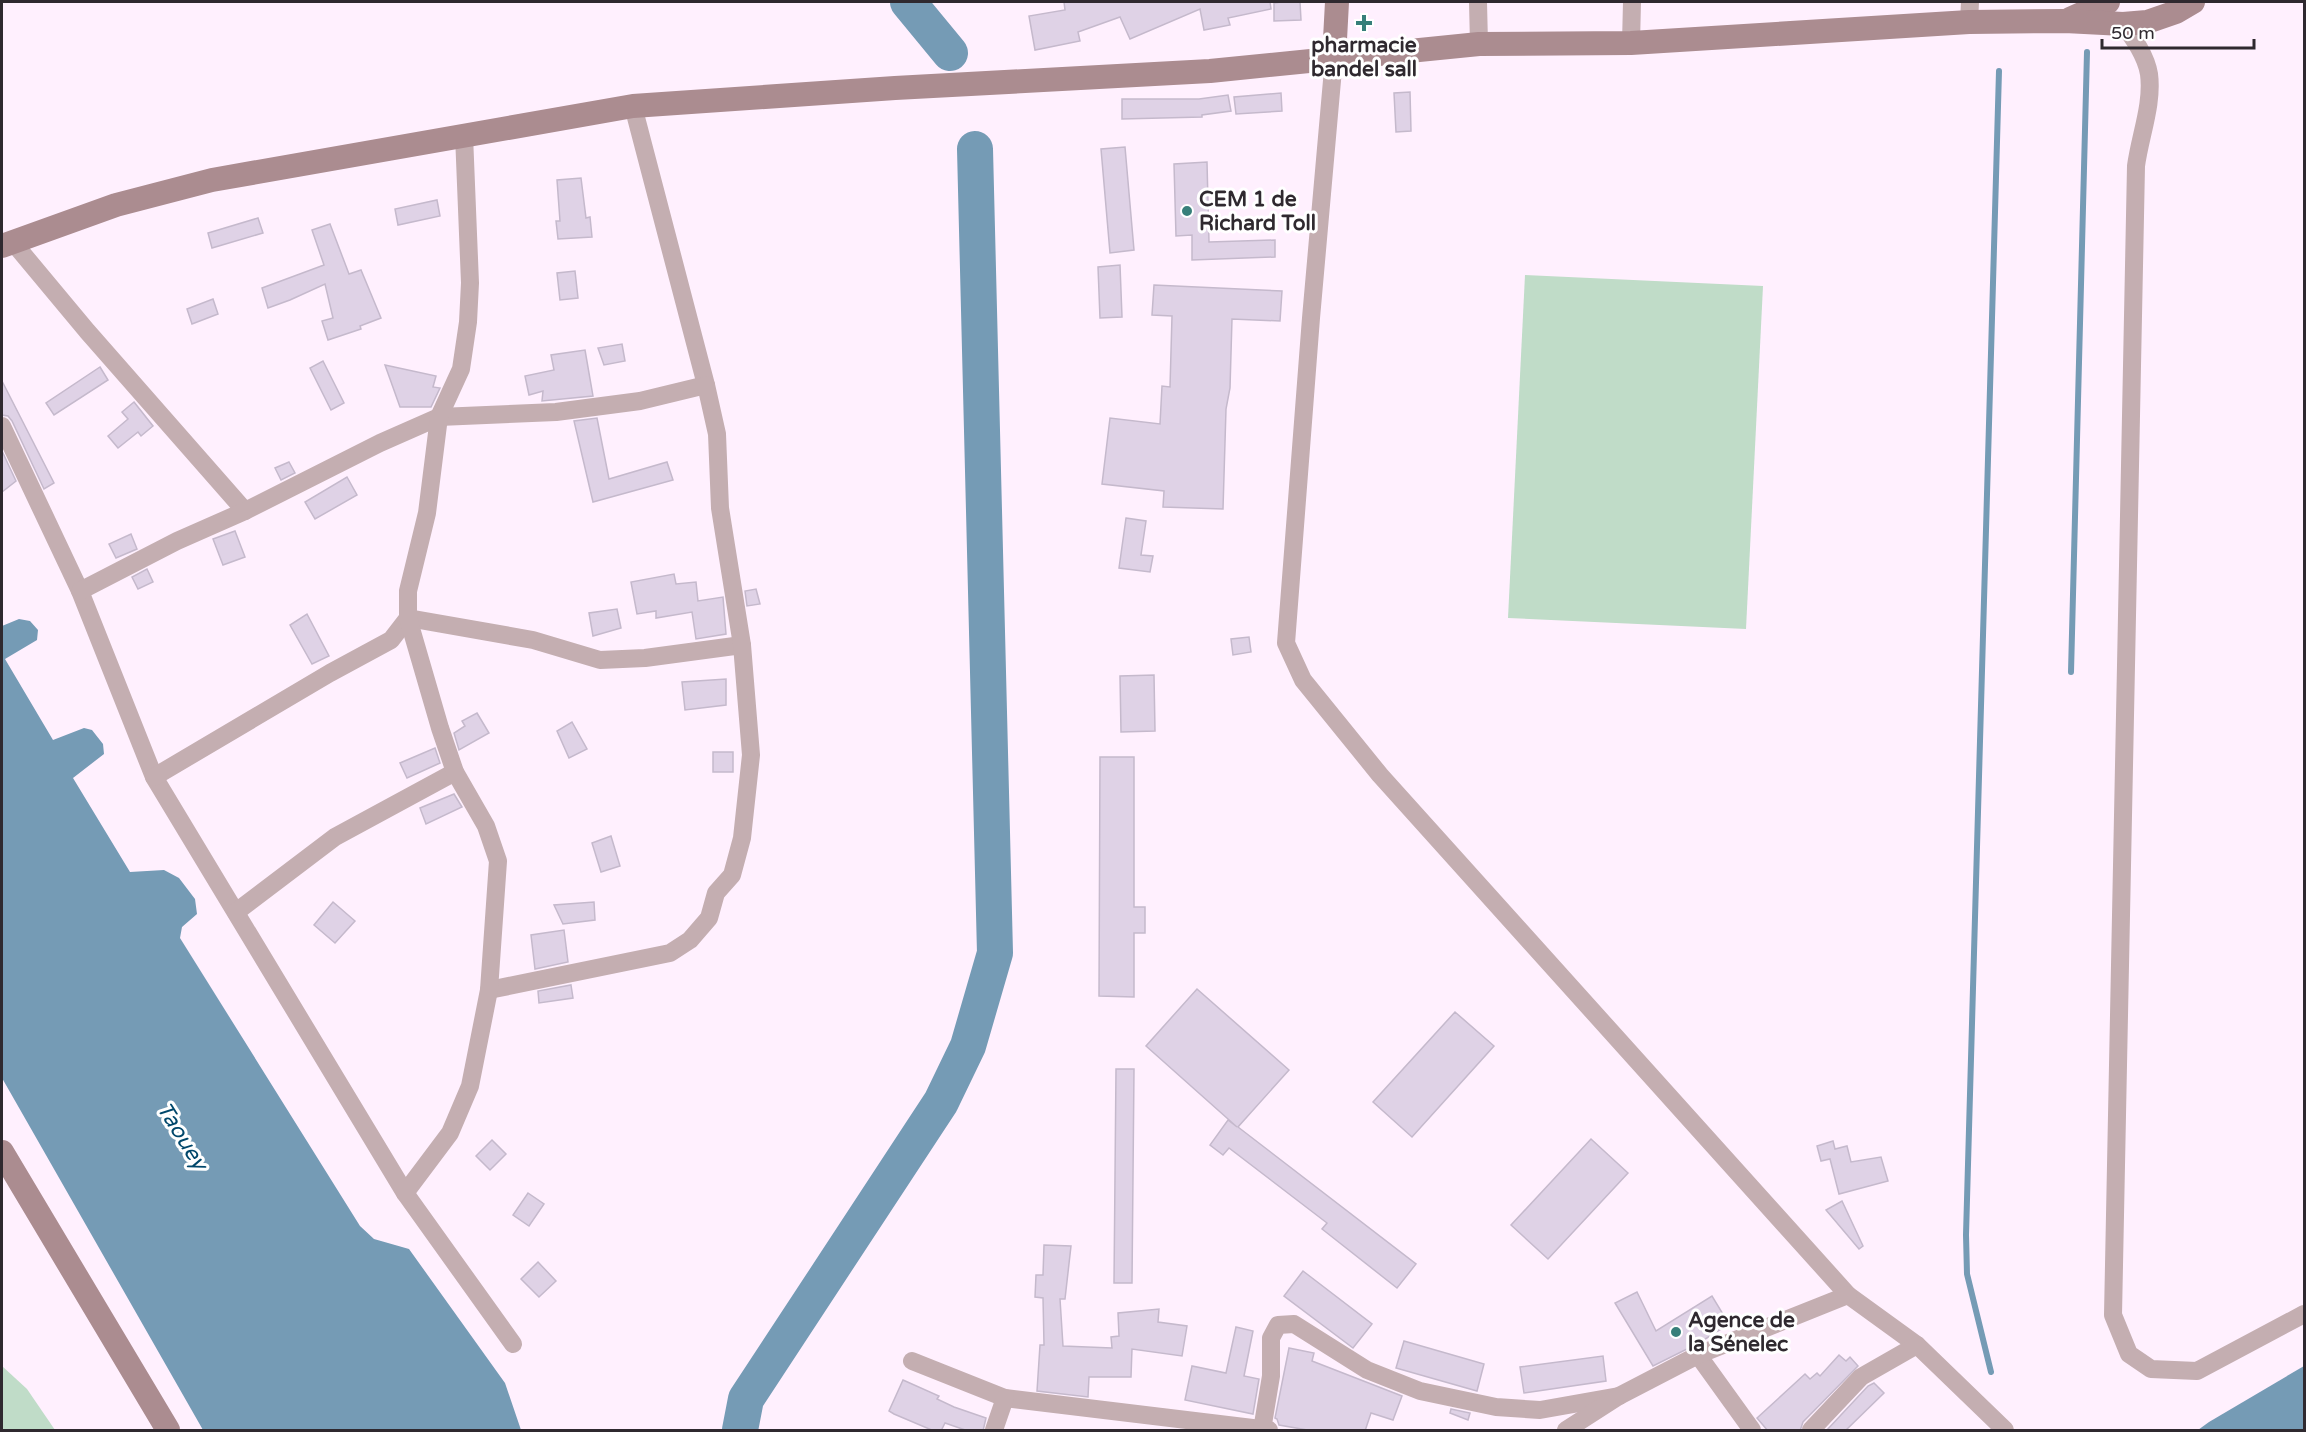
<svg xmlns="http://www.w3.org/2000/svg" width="2306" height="1432" font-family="'Varela Round',sans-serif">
<rect width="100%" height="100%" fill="#fff0fe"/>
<g fill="#c0dcc8">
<polygon points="1525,275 1763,286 1746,629 1508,618"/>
<polygon points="2,1366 27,1389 55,1430 2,1430"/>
</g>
<g fill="#759bb5">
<polygon points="19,619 30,621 38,630 37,640 5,659 53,740 84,728 92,730 103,744 104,754 73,778 130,872 164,870 179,878 195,899 197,914 182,927 180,938 360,1226 374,1239 409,1249 505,1383 521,1430 203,1430 2,1078 2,626"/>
<polygon points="2304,1366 2304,1430 2198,1430 2209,1422"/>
</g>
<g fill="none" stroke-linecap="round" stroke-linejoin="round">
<g stroke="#759bb5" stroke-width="6">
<polyline points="2071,672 2087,52"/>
<polyline points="1991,1372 1967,1274 1966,1235 1999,71"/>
</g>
<g stroke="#759bb5" stroke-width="36">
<polyline points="908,2 950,53"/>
<polyline points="740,1430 746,1399 941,1102 968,1046 995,953 975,149"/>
</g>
</g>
<g fill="#dfd2e6" stroke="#c5b9cc" stroke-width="1.5">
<polygon points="1064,2 1270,2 1271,9 1228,18 1230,25 1204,30 1200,9 1130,39 1120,17 1078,32 1080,41 1035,50 1029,16 1065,10"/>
<polygon points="1282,2 1300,2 1301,20 1274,21 1274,3"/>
<polygon points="1410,92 1411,131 1396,132 1394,93"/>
<polygon points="1281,93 1282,111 1236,114 1234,97"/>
<polygon points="1228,95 1231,111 1202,115 1202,117 1122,119 1122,99 1199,99"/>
<polygon points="1125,147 1134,250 1110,253 1101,149"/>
<polygon points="1207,162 1209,242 1275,240 1275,257 1192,260 1192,235 1176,236 1174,164"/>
<polygon points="581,178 586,218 590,217 592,237 558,239 556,221 560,221 557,180"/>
<polygon points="437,200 440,216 398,225 395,209"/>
<polygon points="258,218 263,233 212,248 208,233"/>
<polygon points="330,224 349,274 361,270 381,318 360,326 361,329 328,340 322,321 333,318 325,284 290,300 268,308 262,288 324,265 312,230"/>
<polygon points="1120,265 1122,317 1100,318 1098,267"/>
<polygon points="575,271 578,298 560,300 557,273"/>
<polygon points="1154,285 1282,291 1280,321 1232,319 1230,388 1226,409 1223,509 1163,507 1164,491 1102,484 1110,418 1160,424 1162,386 1170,387 1172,316 1152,315"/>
<polygon points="213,299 218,314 192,324 187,309"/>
<polygon points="622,344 625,361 604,365 598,348"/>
<polygon points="585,350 593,396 542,401 543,391 529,395 525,376 554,370 551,355"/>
<polygon points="323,361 344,403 331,410 310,368"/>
<polygon points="385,365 436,376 433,387 440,388 431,407 400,407"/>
<polygon points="100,367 108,380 54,415 46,403"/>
<polygon points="2,381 54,483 44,489 12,421 8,416 2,415"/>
<polygon points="134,402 153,426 141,436 138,432 118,448 108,436 128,419 122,412"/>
<polygon points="597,418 609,479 667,462 673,480 593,502 574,421"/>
<polygon points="2,451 16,481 2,492"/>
<polygon points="289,462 295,473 281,480 275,468"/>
<polygon points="347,477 357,495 315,519 305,502"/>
<polygon points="1126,518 1146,521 1141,555 1153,556 1150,572 1119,568"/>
<polygon points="235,531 245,557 223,565 213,539"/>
<polygon points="131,534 137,549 116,558 109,544"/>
<polygon points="147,569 153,582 138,589 132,577"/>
<polygon points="674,574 676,584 696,582 698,601 723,597 726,634 696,639 692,612 656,618 656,611 637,614 631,582"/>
<polygon points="756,589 760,604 747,606 745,591"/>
<polygon points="617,609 621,628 593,636 589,613"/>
<polygon points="307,614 329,656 312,664 290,625"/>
<polygon points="1249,637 1251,652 1233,655 1231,639"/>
<polygon points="1154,675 1155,731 1121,732 1120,676"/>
<polygon points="726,679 726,705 685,710 682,682"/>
<polygon points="477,713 489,733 459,750 454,733 465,726 462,721"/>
<polygon points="572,722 587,749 569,758 557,731"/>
<polygon points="435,748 440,763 407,778 400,763"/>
<rect x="713" y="752" width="20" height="20"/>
<polygon points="1100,757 1134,757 1134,907 1145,907 1145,933 1134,933 1134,997 1099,996"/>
<polygon points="454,794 462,807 426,824 420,808"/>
<polygon points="611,836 620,866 601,872 592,843"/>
<polygon points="333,902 355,921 335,943 314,925"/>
<polygon points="594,902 595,920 563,924 554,905"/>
<polygon points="564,930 568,962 535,969 531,935"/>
<polygon points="571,985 573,998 539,1003 538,991"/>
<polygon points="1197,989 1289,1070 1238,1127 1416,1264 1397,1288 1322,1229 1327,1223 1229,1148 1223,1155 1210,1145 1228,1120 1237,1127 1146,1046"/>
<polygon points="1455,1012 1494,1046 1412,1137 1373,1102"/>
<polygon points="1116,1069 1134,1069 1132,1283 1114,1283"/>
<polygon points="1591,1139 1628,1173 1548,1259 1511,1225"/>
<polygon points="492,1140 506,1154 490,1170 476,1156"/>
<polygon points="1833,1141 1835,1149 1847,1146 1851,1162 1881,1157 1888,1181 1839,1194 1830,1159 1821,1161 1817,1146"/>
<polygon points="528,1193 544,1204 529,1226 513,1215"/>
<polygon points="1842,1201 1863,1246 1859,1249 1826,1210"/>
<polygon points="1044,1245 1071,1246 1065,1299 1060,1299 1063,1346 1112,1348 1111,1337 1119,1336 1118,1313 1159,1309 1158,1322 1187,1326 1182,1356 1132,1349 1131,1377 1089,1377 1088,1397 1037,1391 1040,1345 1044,1345 1043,1298 1035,1297 1036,1275 1043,1275"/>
<polygon points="538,1262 556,1281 539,1297 521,1279"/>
<polygon points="1303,1271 1372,1324 1353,1348 1284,1296"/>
<polygon points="1637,1292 1656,1331 1712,1296 1729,1324 1699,1343 1653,1366 1615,1303"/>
<polygon points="1236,1327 1253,1331 1244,1376 1259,1379 1253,1414 1185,1400 1192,1366 1226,1373"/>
<polygon points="1404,1341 1484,1364 1477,1391 1396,1368"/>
<polygon points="1289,1348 1314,1353 1312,1361 1402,1396 1393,1420 1371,1413 1365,1431 1313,1431 1279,1425 1277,1419 1275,1418"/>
<polygon points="1839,1355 1846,1361 1850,1357 1858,1366 1803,1422 1800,1431 1768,1431 1757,1418 1805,1374 1810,1379 1817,1373 1820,1376"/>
<polygon points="1603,1356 1606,1381 1524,1393 1520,1367"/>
<polygon points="903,1380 939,1396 937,1399 954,1407 986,1418 983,1431 968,1431 945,1423 941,1431 934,1431 894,1414 889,1411"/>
<polygon points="1874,1383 1884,1393 1845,1431 1826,1431 1868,1386"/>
<polygon points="1451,1409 1470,1413 1468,1420 1450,1413"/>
</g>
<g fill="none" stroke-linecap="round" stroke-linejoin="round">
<g stroke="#c4aeb1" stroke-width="18">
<polyline points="1478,2 1479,44"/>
<polyline points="1969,22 1970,2"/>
<path d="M2123 24C2134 39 2146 56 2149 74 2153 104 2140 136 2136 166L2113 1315 2129 1354 2151 1369 2197 1371 2304 1314"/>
<polyline points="1631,43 1632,2"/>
<polyline points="1334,58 1311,318 1286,643 1303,680 1380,775 1848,1295 1917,1345 2005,1430"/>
<polyline points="12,241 87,331 245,511"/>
<polyline points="2,426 80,591 154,777 405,1193 513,1344"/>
<polyline points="80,591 177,541 245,511 380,443 439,417 556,412 640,401 706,385 633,106"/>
<polyline points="154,777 330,673 391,640 408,618 533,640 600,660 645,658 742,645"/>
<polyline points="236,912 335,837 455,772"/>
<polyline points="489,990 670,953 690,940 709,918 716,893 732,875 742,838 751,755 742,645 720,508 717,434 706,385"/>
<polyline points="405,1193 450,1133 470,1086 489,990 498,861 486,826 455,772 440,728 408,618 408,591 427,513 439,417 461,369 468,322 470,283 464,135"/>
<polyline points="1698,1355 1752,1430"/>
<polyline points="912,1361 1005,1398 1269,1430"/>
<polyline points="994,1430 1005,1398"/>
<polyline points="1262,1430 1271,1376 1271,1338 1278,1325 1294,1324 1367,1370 1420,1391 1496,1407 1540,1410 1619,1396"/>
<polyline points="1566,1430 1619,1396 1698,1355 1848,1295"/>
<polyline points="1811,1430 1861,1377 1917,1345"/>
</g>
<g stroke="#ab8c90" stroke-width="24">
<polyline points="2070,19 2108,2"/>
<polyline points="1334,58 1337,2"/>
<polyline points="2,246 116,205 212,180 633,106 895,88 1210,71 1479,44 1631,43 1969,22 2065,21 2123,24 2147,22 2176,12 2193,2"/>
<polyline points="2,1152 168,1430"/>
</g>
</g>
<g fill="#377f7a" stroke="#fff" stroke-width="2">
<path d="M1361 14h6v6h6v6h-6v6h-6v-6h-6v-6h6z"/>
<circle cx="1187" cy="211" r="6"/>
<circle cx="1676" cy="1332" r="6"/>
</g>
<g text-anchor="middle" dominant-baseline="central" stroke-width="6" stroke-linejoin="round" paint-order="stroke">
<g font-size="21" font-weight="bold" fill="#2f292f" stroke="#fff" text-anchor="start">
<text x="1364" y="45" text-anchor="middle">pharmacie<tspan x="1364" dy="24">bandel sall</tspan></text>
<text x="1199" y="199">CEM 1 de<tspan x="1199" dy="24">Richard Toll</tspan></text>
<text x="1688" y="1320">Agence de<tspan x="1688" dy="24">la Sénelec</tspan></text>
</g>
<g font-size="22" font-style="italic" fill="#00476b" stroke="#fff">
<text transform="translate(182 1136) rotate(58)">Taouey</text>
</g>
</g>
<rect width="2306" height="1432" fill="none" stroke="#2f292f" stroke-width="6"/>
<path d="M2102 39v9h152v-9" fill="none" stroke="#2f292f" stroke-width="3"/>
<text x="2111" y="39" font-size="18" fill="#2f292f" stroke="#ffffff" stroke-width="4.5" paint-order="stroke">50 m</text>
</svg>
